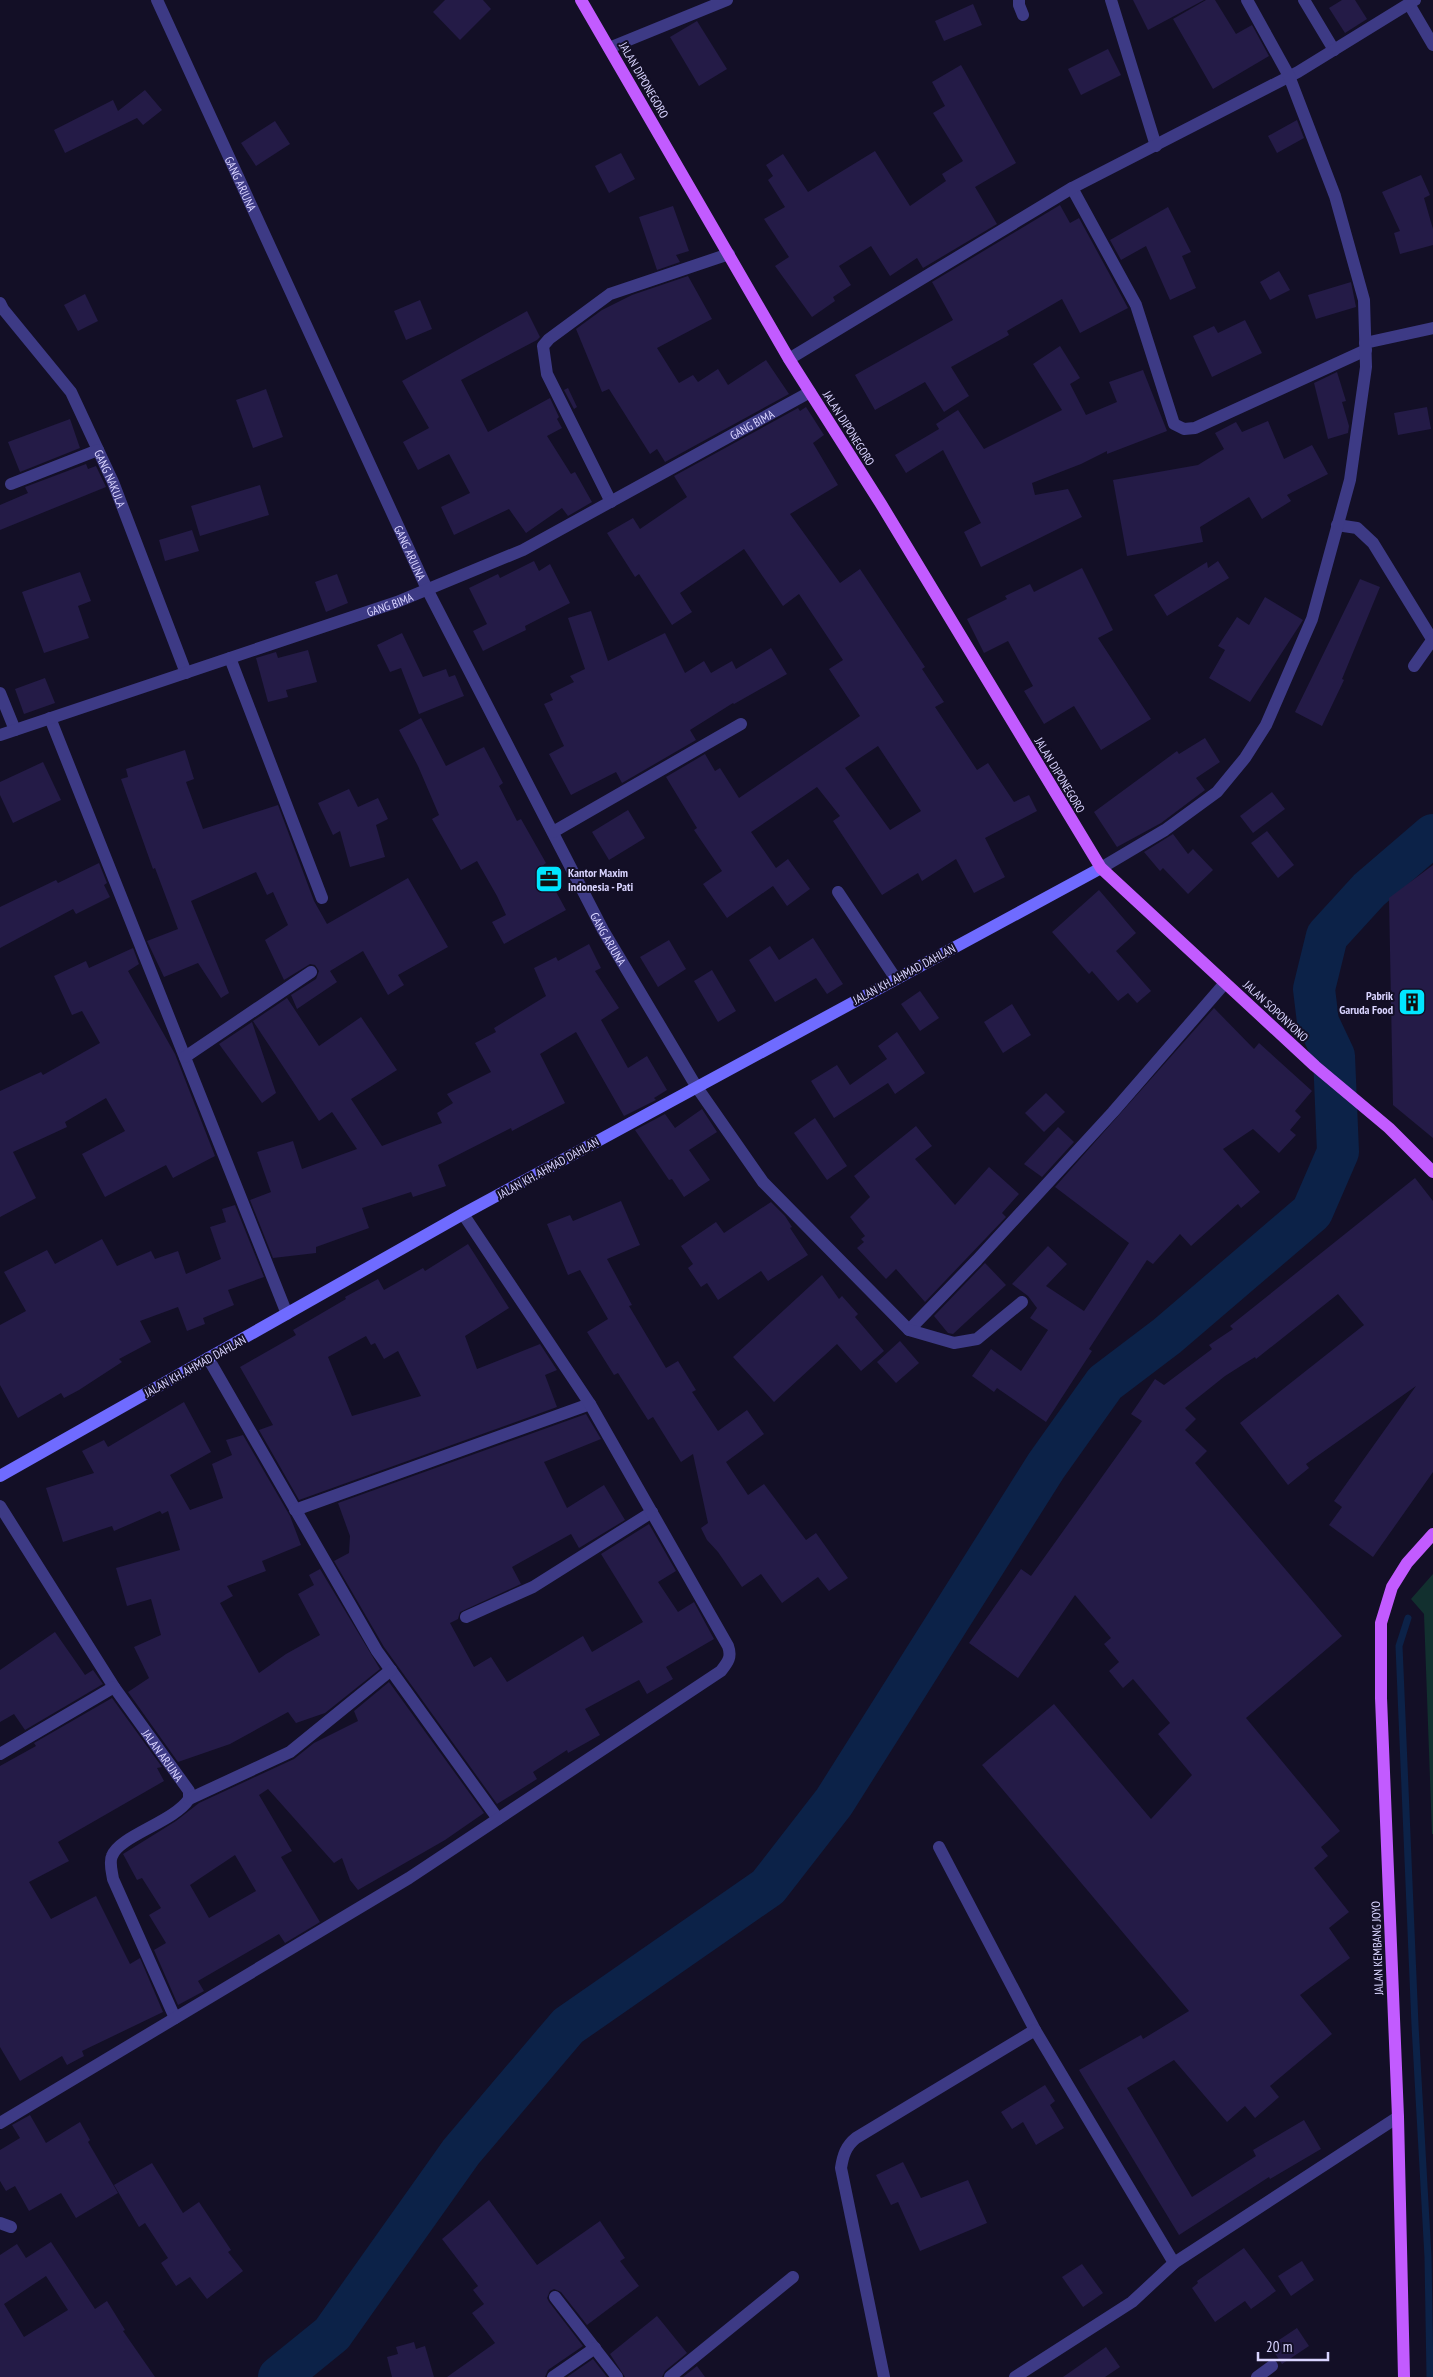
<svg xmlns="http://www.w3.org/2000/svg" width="1433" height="2377" font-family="'PT Sans Narrow',sans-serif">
<rect width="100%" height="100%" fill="#130f26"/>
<polygon fill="#12302f" points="1433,1574 1433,1834 1432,1834 1424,1614 1411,1599"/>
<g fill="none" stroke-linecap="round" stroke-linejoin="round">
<polyline stroke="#0c2248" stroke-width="7" points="1408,1618 1399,1646 1415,2025 1428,2257 1430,2377"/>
<polyline stroke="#0c2248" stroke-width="42" points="279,2377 332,2334 461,2152 568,2026 768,1887 834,1802 1046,1466 1105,1383 1167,1336 1312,1212 1338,1152 1334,1056 1318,1022 1314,989 1327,936 1369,890 1433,835"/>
</g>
<g fill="#241b47" fill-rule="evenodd">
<polygon points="445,0 483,0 491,9 460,40 433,12"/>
<polygon points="1133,0 1204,0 1148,30"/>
<polygon points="1206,0 1215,0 1236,34 1252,25 1269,56 1213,89 1173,19"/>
<polygon points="1342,0 1355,0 1367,19 1345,33 1329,8"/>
<polygon points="973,4 982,25 944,41 935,21"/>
<polygon points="697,21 727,69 699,86 670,37"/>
<polygon points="1108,49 1121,75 1081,95 1068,69"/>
<polygon points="961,65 1016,163 975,187 997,224 923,268 917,258 890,276 871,246 839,266 851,285 833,297 835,301 812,317 775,266 789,257 764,219 785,207 768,180 773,176 766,165 783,154 808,192 875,151 910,206 946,181 942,174 963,161 933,113 945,106 932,82"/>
<polygon points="145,90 162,110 143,125 137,118 65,153 54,130 113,100 118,111"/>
<polygon points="1297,120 1304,138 1277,153 1268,136"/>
<polygon points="275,121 290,144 256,166 241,143"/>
<polygon points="621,153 635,179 609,193 595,166"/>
<polygon points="1421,175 1430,195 1424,198 1433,229 1433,245 1400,254 1394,233 1400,231 1382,192"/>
<polygon points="1060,205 1070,223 1079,218 1128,308 1080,333 1062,299 1007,331 1009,335 951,367 969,396 944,412 925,382 875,410 855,375 953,320 932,282"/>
<polygon points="673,206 689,251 676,255 680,262 657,270 639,217"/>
<polygon points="1168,207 1191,252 1182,256 1196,288 1170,300 1146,246 1121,260 1110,240"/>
<polygon points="1279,271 1290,290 1270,300 1260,282"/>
<polygon points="688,276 712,319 657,348 679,383 693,375 698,382 718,369 728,385 766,360 789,394 665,462 657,449 650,454 609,389 602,392 576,329 602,310 632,295"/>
<polygon points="1351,282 1356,307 1316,319 1308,295"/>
<polygon points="85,294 98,321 78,331 64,305"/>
<polygon points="420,300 432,329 406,340 394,311"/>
<polygon points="527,311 540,337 537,340 461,380 488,432 550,398 559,417 557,419 562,428 547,436 571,474 575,472 592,502 568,516 562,508 526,533 509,509 454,535 441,507 470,493 449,454 418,470 403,442 429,428 402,381"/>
<polygon points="1245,320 1262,353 1212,377 1193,336 1214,326 1218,333"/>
<polygon points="1060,346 1080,378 1070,384 1086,415 1117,402 1109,382 1143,370 1167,431 1107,454 1107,451 1081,464 1032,483 1035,495 1068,489 1082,517 981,567 964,532 981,523 943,450 906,473 895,455 939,429 936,424 958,410 984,449 1062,410 1033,364"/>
<polygon points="1337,372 1346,401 1342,402 1349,426 1348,433 1328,439 1314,383"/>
<polygon points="568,388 577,407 574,409 564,390"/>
<polygon points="266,389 283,437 253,448 236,400"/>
<path d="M806 407 824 435 813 443 838 485 790 514 840 583 860 569 925 667 922 669 944 702 935 707 977 770 988 763 1014 802 1029 795 1037 811 985 838 1005 877 974 893 956 859 922 881 918 873 882 895 833 821 840 816 817 787 751 832 776 868 788 859 810 889 787 906 773 886 727 918 703 884 722 871 694 830 697 828 666 777 705 754 715 771 720 768 739 798 860 716 829 669 843 660 799 594 783 606 744 549 680 593 692 612 672 625 639 574 635 577 607 533 633 518 640 529 687 497 674 476 798 408 800 411ZM878 746 921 811 890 830 845 768Z"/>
<polygon points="1427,407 1431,429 1398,435 1394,413"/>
<polygon points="70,419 80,448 20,472 8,442"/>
<polygon points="1268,421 1284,459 1312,445 1328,474 1287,495 1291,501 1262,519 1249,497 1200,527 1203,542 1127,556 1113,480 1198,465 1224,449 1215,433 1236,422 1242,432"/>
<polygon points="86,464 88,469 96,466 106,487 0,530 0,505 28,493 25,487"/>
<polygon points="260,485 269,515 200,536 191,506"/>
<polygon points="192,530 199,551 165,561 159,540"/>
<polygon points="534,561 539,571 550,564 570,603 525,626 526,630 483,651 473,631 487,624 469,588 498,574 500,578"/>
<polygon points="1218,561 1229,578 1167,616 1154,595 1207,562 1208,568"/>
<polygon points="1082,568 1113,630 1098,638 1151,719 1101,750 1074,706 1044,724 1024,691 1033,686 1008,641 984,653 967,619 1007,599 1005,596 1030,584 1034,592"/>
<polygon points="80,572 91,601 78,606 89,638 44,653 22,592"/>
<polygon points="337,574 348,603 326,612 315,582"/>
<polygon points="1360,579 1380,587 1342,679 1344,680 1322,726 1295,712"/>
<polygon points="1265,597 1303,620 1250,702 1209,678 1225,650 1218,646 1237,617 1249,625"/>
<polygon points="591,611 608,661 665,633 685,673 704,661 711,673 732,661 736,669 771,648 787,674 734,704 733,703 690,730 696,740 622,783 616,772 571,795 549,754 564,746 544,704 553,700 550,694 574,682 570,676 585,669 568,618"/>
<polygon points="402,633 423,677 446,669 449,677 455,675 464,696 419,714 401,668 390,672 377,645"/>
<polygon points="308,650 317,682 286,690 288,697 268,702 256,658 276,652 278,658"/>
<polygon points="45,678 55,703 24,714 15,689"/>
<polygon points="421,718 446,766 484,747 503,783 499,786 517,821 521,819 546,863 542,866 566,910 504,944 492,922 506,915 497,896 477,861 461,870 432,819 439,815 418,766 399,730"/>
<polygon points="1205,738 1220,762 1196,778 1205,790 1161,823 1117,847 1094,812 1177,751 1179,754"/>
<polygon points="185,750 194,779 186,782 203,829 278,805 314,901 327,924 408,878 448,947 398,975 404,985 388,995 363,951 330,971 337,982 297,1009 291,995 316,979 319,971 315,965 310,964 284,980 265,940 288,925 273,892 267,895 256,872 191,901 229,993 221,998 198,963 164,977 147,941 178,929 155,868 153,869 121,779 128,777 126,769"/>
<polygon points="43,762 61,800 13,823 0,795 0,782"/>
<polygon points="349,789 358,807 378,798 388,819 376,825 385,857 350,867 340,831 333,835 318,803"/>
<polygon points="1272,792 1285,809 1253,833 1240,816"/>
<polygon points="628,810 645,838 609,860 592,832"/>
<polygon points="1267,831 1294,865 1278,878 1251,843"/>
<polygon points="1173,834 1188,854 1193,849 1213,870 1188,894 1163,868 1160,871 1144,852"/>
<polygon points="99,863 107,883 104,885 110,897 76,914 73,909 0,948 0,907 56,880 58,883"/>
<polygon points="1433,865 1433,1138 1393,1105 1389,898"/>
<polygon points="1099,890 1136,933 1116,951 1151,991 1137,1003 1128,993 1118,1001 1092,971 1089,974 1052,932"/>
<polygon points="813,938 843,984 827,994 816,978 775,1002 749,960 770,946 779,960"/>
<polygon points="669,940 686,969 658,987 640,957"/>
<polygon points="589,944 601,968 595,971 619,1008 601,1020 628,1068 647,1056 667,1090 654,1098 656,1100 624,1116 576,1032 540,1054 565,1103 512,1131 511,1128 438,1165 446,1186 413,1197 411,1192 362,1208 369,1228 316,1247 316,1253 273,1258 250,1200 271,1192 257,1152 293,1141 302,1169 357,1149 332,1112 319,1121 253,1021 287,998 319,1046 361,1017 397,1070 351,1099 382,1146 442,1123 437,1113 453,1103 447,1094 491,1072 475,1043 496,1032 494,1028 546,996 534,968 556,957 558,961"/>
<polygon points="133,948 139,964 128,971 175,1054 215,1156 173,1178 166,1165 105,1197 82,1154 125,1131 106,1098 65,1122 67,1127 13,1152 36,1198 0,1217 0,1091 41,1072 43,1075 100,1043 82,1011 72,1015 54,976 86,961 89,968"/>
<polygon points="712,970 736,1011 718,1022 694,981"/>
<polygon points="920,991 939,1018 920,1031 901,1004"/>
<polygon points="1012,1004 1031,1035 1003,1053 984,1022"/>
<polygon points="1214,1008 1254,1049 1259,1043 1312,1091 1295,1111 1301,1117 1290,1130 1296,1135 1279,1153 1253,1129 1223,1149 1260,1192 1241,1208 1238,1204 1191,1246 1180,1234 1153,1264 1147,1260 1089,1349 1092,1351 1046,1422 997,1388 994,1392 972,1376 991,1349 1021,1371 1048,1330 1030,1318 1037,1308 1028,1296 1012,1284 1048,1246 1067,1264 1046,1286 1084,1311 1129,1243 1055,1187"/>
<polygon points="252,1022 276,1093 262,1103 219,1044"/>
<polygon points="897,1032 925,1073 895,1094 888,1083 834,1118 811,1081 837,1065 850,1085 887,1059 878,1046"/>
<polygon points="1046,1093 1065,1112 1044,1132 1025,1113"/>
<polygon points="702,1109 717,1132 689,1150 710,1180 684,1197 672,1179 669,1180 635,1130 665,1114 675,1128"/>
<polygon points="815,1118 847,1166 827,1180 794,1133"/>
<polygon points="916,1126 932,1146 915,1159 955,1205 989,1167 1019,1194 1002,1213 1006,1217 925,1302 896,1269 886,1279 870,1262 857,1248 864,1242 861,1239 865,1236 850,1217 870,1197 854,1176"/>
<polygon points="1058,1127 1074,1142 1042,1177 1024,1164"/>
<polygon points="1415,1178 1433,1201 1433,1472 1373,1557 1329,1525 1342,1507 1334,1501 1416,1386 1306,1464 1309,1468 1288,1485 1240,1423 1364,1325 1338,1294 1256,1359 1255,1357 1225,1376 1185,1408 1196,1419 1185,1430 1207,1451 1195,1463 1342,1636 1246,1718 1340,1831 1321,1847 1328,1856 1314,1868 1349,1912 1329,1928 1350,1958 1300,1995 1332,2034 1270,2086 1279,2097 1255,2118 1245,2106 1227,2122 1174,2060 1127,2088 1192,2197 1256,2156 1253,2150 1304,2120 1321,2149 1270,2179 1269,2177 1179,2235 1079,2070 1141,2035 1143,2039 1189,2011 982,1765 1054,1704 1151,1819 1192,1775 1158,1734 1170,1723 1133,1679 1123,1688 1109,1671 1119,1662 1104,1644 1111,1638 1075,1595 1018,1678 969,1643 1021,1569 1031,1576 1142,1421 1131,1414 1155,1379 1164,1385 1212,1349 1209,1345 1233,1329 1230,1326"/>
<polygon points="621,1201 640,1245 607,1259 632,1305 629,1306 666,1368 678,1361 696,1390 692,1392 718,1431 747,1410 764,1434 726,1462 748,1495 764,1484 806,1540 816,1533 848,1578 829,1591 818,1577 782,1603 761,1574 742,1587 718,1552 707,1540 701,1528 708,1523 693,1454 681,1462 653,1417 648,1420 618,1373 614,1375 587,1332 608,1319 580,1270 568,1275 547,1224 570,1215 573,1221"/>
<polygon points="771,1202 785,1216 792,1227 790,1228 808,1255 768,1281 761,1271 718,1300 707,1283 701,1287 688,1268 693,1264 681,1246 716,1222 724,1233"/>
<polygon points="235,1205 264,1277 228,1290 234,1305 203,1318 205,1324 187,1331 178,1307 140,1321 151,1342 119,1359 122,1362 79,1390 64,1398 61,1393 18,1418 0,1385 0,1325 26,1311 4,1272 47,1250 55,1264 102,1239 117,1266 151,1251 155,1259 178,1251 186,1274 221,1259 210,1227 226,1222 222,1209"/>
<path d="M468 1244 509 1308 465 1336 477 1369 540 1344 557 1370 545 1375 557 1407 299 1500 259 1430 273 1425 240 1367 296 1335 293 1330 346 1299 345 1297 378 1279 384 1290 423 1268 425 1271ZM366 1336 371 1345 375 1343 384 1359 398 1351 421 1396 352 1416 328 1357Z"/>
<polygon points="985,1263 1006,1285 953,1334 948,1333 934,1316"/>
<polygon points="822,1275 839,1299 842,1296 858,1314 855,1317 884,1351 861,1371 837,1344 774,1402 733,1357"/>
<polygon points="900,1341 919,1363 896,1383 877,1362"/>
<polygon points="184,1402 211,1452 170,1475 190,1510 223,1498 212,1464 232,1455 226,1440 243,1435 290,1516 301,1545 262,1561 266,1571 227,1586 233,1596 220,1603 259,1673 286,1654 320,1635 298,1594 314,1585 309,1575 320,1569 380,1669 325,1713 296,1723 288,1712 230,1744 178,1762 128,1692 149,1678 134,1647 161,1635 151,1599 127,1606 116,1568 180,1550 168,1511 162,1514 160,1511 114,1531 112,1526 63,1542 46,1488 94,1473 82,1451 104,1440 108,1447"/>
<polygon points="586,1414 601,1439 544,1462 567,1508 604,1485 625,1520 579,1548 571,1534 512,1567 521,1584 460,1612 458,1619 450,1623 474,1667 491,1657 507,1682 583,1636 592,1652 643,1622 601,1554 649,1524 676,1571 658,1582 678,1612 694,1602 714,1639 666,1667 673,1679 647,1694 639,1680 585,1709 600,1735 568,1753 567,1750 533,1772 537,1779 497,1804 384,1647 334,1561 349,1553 350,1536 338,1503"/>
<polygon points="55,1632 85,1675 93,1670 103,1684 25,1730 14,1714 0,1722 0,1670"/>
<path d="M389 1682 484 1813 445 1840 358 1890 350 1880 342 1858 334 1863 268 1789 259 1795 292 1851 281 1857 320 1922 285 1943 279 1934 198 1981 204 1991 178 2005 154 1950 166 1943 149 1915 161 1908 142 1878 137 1880 123 1854 176 1821 199 1803 294 1759 314 1743 358 1721 354 1711ZM235 1855 256 1891 209 1918 190 1885Z"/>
<polygon points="112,1698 162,1767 157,1768 164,1781 58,1842 69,1861 29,1882 51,1919 96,1896 130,1964 140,1958 163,2012 82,2051 84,2056 67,2065 62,2056 20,2081 0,2047 0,1766 36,1746 34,1743"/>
<polygon points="1045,2085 1055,2101 1050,2105 1064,2128 1036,2145 1023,2122 1012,2129 1001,2112"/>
<polygon points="30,2115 46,2143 80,2122 90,2140 88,2142 118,2193 76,2218 61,2193 29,2211 15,2186 6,2191 0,2181 0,2150 20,2138 12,2125"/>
<polygon points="903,2162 921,2198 968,2180 987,2223 920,2251 898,2202 891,2205 876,2175"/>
<polygon points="152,2163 183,2213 199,2202 231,2250 228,2252 243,2271 207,2299 190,2277 176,2286 161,2263 168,2258 145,2223 139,2227 114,2185"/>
<polygon points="489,2200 537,2265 600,2221 625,2258 620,2261 639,2286 587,2325 561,2292 554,2289 550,2291 547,2298 549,2302 583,2346 548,2370 545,2377 447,2377 495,2343 472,2313 484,2304 473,2290 478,2286 442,2239"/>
<path d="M51 2242 95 2309 107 2301 125 2330 123 2331 155 2377H0V2255L17 2244 26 2258ZM46 2276 68 2310 24 2337 4 2304Z"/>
<polygon points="1244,2248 1276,2291 1251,2309 1245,2301 1215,2322 1192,2288 1198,2283 1197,2281"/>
<polygon points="1302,2261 1314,2280 1291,2296 1278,2276"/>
<polygon points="1082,2264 1103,2293 1083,2307 1062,2277"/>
<polygon points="657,2316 687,2353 665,2371 662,2377 625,2377 610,2354"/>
<polygon points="1297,2328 1309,2346 1282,2364 1270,2346"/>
<polygon points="414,2342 416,2349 425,2346 434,2377 392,2377 387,2357 398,2354 396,2347"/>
<polygon points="1106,2347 1120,2367 1105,2377 1063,2377"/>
<polygon points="593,2359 607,2377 567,2377"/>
<polygon points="697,2366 705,2377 683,2377"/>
</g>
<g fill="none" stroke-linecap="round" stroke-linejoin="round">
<g stroke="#3d3a85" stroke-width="12">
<path id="s1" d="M157 0 427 589 603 930 696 1086 763 1182 909 1330 977 1260 1113 1112 1225 983"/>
<polyline points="1019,0 1019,5 1023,15"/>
<polyline points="1111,0 1156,146"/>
<polyline points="1304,0 1334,50"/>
<polyline points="1409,4 1433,45"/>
<polyline points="609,48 727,0"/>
<polyline points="1072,188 1136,305 1174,424 1184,429 1195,428 1366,350"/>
<path id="s2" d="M0 303 3 309 71 392 113 482 186 673"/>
<polyline points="1365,343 1433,328"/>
<polyline points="789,359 1072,188 1298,72 1415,0"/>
<polyline points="11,484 98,450"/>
<polyline points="611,502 547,374 543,346 549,339 610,294 729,254"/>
<polyline points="1337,525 1357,528 1373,543 1432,639"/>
<polyline points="230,658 322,898"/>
<polyline points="1414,666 1433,639"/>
<polyline points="0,693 15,730"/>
<polyline points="50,718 287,1314"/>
<path id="s3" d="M0 735 397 602 523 550 810 392"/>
<polyline points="553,832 741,724"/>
<polyline points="1101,868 1165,830 1217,792 1245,758 1266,725 1312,619 1350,480 1366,367 1364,300 1335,196 1289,76 1247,0"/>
<polyline points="838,892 896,979"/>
<polyline points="185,1057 311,972"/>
<polyline points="909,1330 954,1343 977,1339 1022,1302"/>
<polyline points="208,1358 377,1651 498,1819"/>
<path id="s4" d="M0 1506 114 1687 189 1791V1799C174 1822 119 1836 112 1856 109 1862 112 1872 113 1879L175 2018"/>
<polyline points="295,1510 590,1404"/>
<polyline points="466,1617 533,1587 652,1512"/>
<polyline points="0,1754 114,1687"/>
<polyline points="189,1799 290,1752 391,1670"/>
<polyline points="939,1847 1035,2030"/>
<path d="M0 2123 409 1878 721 1671C728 1662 732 1657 728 1646L590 1404 463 1214"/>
<polyline points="0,2223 11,2227"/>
<polyline points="555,2297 617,2377"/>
<polyline points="553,2377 595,2348"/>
<polyline points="670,2377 793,2277"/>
<path d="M884 2377 841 2168C843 2155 846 2146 856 2138L1035 2030 1174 2263"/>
<polyline points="1015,2377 1132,2302 1174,2263 1398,2117"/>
<polyline points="1257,2377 1272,2366"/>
</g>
<polyline stroke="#6f6bff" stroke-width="12" points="0,1476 463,1214 1101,868"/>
<g stroke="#c25bff" stroke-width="12">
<polyline points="581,0 789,359 881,504 1101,868 1315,1066 1389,1128 1433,1172"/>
<polyline points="1404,2377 1398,2117 1381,1698 1381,1623 1392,1587 1407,1563 1433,1534"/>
</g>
</g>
<defs>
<g id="office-square" transform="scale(1.4375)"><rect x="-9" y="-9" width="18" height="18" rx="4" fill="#00e5ff" stroke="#130f26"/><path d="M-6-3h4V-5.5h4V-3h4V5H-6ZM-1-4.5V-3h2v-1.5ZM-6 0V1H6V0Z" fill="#111"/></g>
<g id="building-square" transform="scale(1.4375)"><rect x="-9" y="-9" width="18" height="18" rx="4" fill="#00e5ff" stroke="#130f26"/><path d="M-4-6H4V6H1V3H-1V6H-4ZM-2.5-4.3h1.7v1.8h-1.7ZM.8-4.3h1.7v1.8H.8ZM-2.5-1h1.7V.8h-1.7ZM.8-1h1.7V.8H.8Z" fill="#111"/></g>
</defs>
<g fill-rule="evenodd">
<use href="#office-square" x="549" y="879"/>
<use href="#building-square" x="1412" y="1002"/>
</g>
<g text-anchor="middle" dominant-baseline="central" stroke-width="4" stroke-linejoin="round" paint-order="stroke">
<g font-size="12" fill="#d9d4ff" stroke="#130f26">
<text transform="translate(644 80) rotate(60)">JALAN DIPONEGORO</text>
<text stroke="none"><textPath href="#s1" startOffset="202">GANG ARJUNA</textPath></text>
<text stroke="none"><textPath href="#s3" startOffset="816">GANG BIMA</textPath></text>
<text transform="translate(849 428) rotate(58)">JALAN DIPONEGORO</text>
<text stroke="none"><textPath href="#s2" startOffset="209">GANG NAKULA</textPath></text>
<text stroke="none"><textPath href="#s1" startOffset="608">GANG ARJUNA</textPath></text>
<text stroke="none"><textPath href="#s3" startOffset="411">GANG BIMA</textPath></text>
<text transform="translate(1060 775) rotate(59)">JALAN DIPONEGORO</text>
<text stroke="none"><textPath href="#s1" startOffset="1042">GANG ARJUNA</textPath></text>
<text transform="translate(904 974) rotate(-28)">JALAN KH. AHMAD DAHLAN</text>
<text transform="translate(1276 1011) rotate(43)">JALAN SOPONYONO</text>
<text transform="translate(548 1168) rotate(-29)">JALAN KH. AHMAD DAHLAN</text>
<text transform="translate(195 1366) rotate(-29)">JALAN KH. AHMAD DAHLAN</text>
<text stroke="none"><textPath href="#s4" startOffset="298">JALAN ARJUNA</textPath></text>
<text transform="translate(1377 1948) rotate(-92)">JALAN KEMBANG JOYO</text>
</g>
<g font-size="12" font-weight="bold" fill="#d9d4ff" stroke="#130f26" text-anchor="start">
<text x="568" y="872">Kantor Maxim<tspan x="568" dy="14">Indonesia - Pati</tspan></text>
<text x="1393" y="995" text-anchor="end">Pabrik<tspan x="1393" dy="14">Garuda Food</tspan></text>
</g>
</g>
<path d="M1258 2352v8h70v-8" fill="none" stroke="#d9d4ff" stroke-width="2.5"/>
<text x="1266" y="2352" font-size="15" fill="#d9d4ff" stroke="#130f26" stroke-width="4" paint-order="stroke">20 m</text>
</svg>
